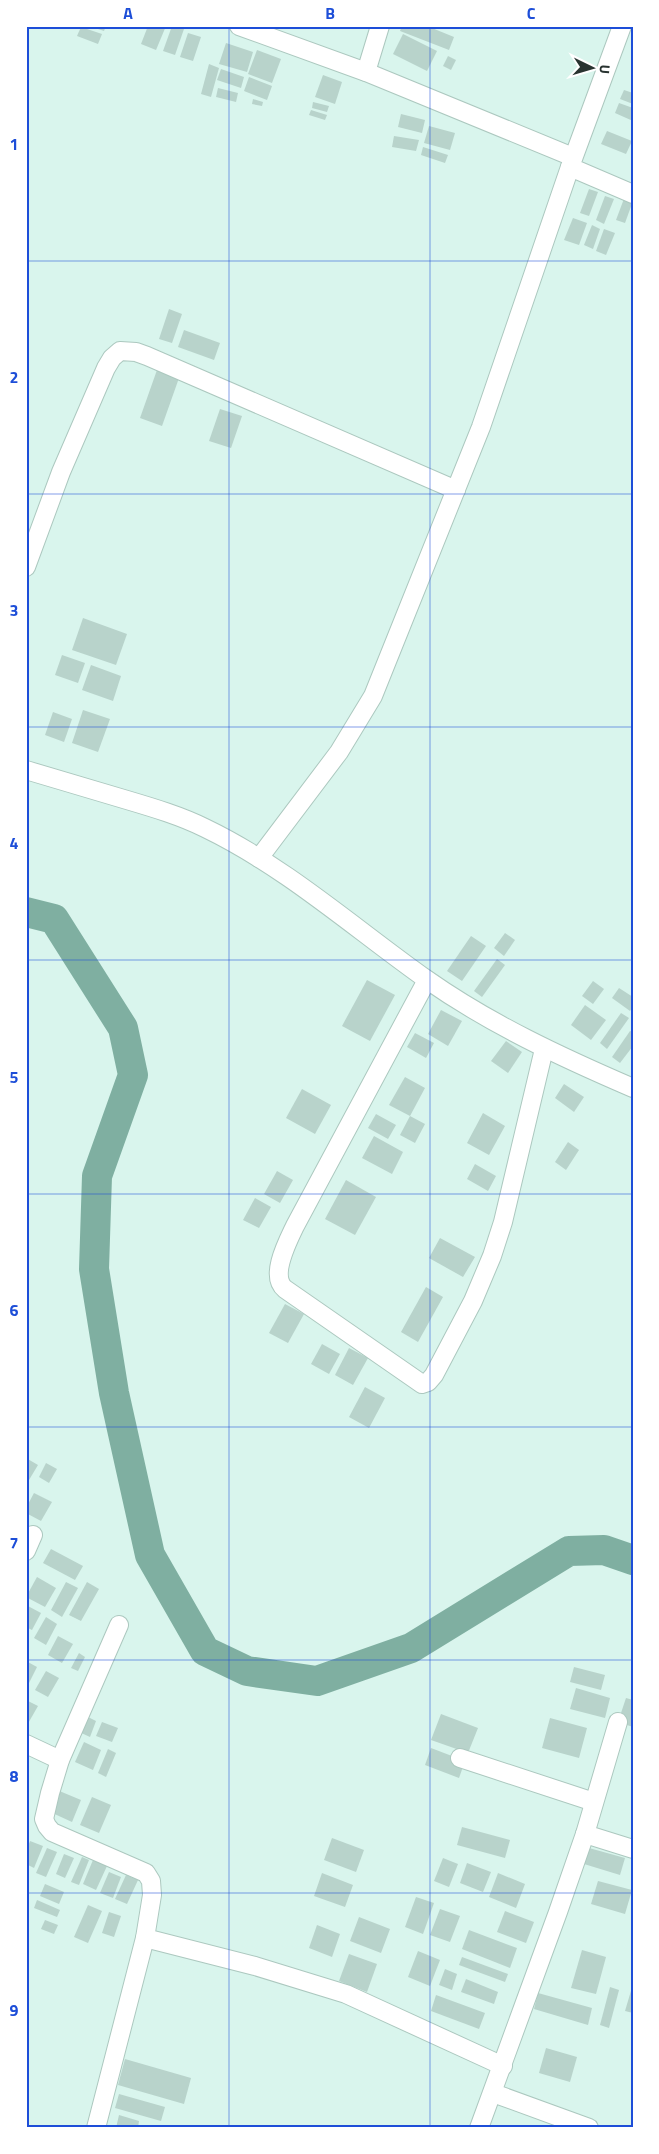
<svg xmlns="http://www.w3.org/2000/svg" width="659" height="2154" font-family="'Titillium Web',sans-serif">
<rect width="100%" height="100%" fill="#d9f5ed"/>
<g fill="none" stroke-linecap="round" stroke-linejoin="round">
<polyline stroke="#7fafa1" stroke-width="30" points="26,912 54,919 123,1028 133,1075 97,1176 94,1269 114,1393 150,1555 205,1651 247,1671 317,1681 411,1648 569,1551 604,1550 633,1560"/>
</g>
<g fill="#b8d3cb">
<polygon points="89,26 106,26 104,31"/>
<polygon points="148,26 166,26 156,50 141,44"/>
<polygon points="172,26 184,29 175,55 163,51"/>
<polygon points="402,26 427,26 454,37 449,50 400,31"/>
<polygon points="81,27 102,34 98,44 77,36"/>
<polygon points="188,33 201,37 193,61 180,57"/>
<polygon points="403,34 437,51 427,71 393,54"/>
<polygon points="226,43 253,52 247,72 219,64"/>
<polygon points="257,50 281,59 272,83 248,74"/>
<polygon points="448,56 456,60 451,70 443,66"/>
<polygon points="209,64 219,68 211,97 201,94"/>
<polygon points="221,69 244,77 241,88 217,80"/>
<polygon points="323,75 342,82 335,104 315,97"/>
<polygon points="249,77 272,86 267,100 244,91"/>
<polygon points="218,88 238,93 236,102 216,97"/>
<polygon points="624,90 633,93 633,104 620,99"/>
<polygon points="253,99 263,102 262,106 252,104"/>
<polygon points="313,102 329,106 327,112 312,108"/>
<polygon points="619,103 633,108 633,121 615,113"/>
<polygon points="311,110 327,115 325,120 309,115"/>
<polygon points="401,114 425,120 422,133 398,127"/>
<polygon points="429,126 455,133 450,150 424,143"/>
<polygon points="607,131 632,141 626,154 601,144"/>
<polygon points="394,136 419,140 416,151 392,147"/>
<polygon points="423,147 448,155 445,163 421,155"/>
<polygon points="589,189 598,192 589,216 580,213"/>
<polygon points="605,196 614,199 604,224 596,220"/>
<polygon points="625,196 633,201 625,223 616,220"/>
<polygon points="573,218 587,223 579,245 564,240"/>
<polygon points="592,225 600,229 593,249 584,245"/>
<polygon points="604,229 615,233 606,255 596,251"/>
<polygon points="169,309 182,314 172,343 159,339"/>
<polygon points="184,330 220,343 214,360 178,347"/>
<polygon points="157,370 179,378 162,426 140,418"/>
<polygon points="220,409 242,416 231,448 209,441"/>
<polygon points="83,618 127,634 116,665 72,650"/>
<polygon points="62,655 85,663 78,683 55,675"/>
<polygon points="91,665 121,676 113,701 82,690"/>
<polygon points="83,710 110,719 98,752 72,743"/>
<polygon points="53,712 72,719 64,742 45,735"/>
<polygon points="505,933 515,940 504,956 494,948"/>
<polygon points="471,936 486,946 462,981 447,971"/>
<polygon points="497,959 505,965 482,997 474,991"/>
<polygon points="367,980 395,995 370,1041 342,1026"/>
<polygon points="593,981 604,989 593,1004 582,996"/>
<polygon points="619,988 633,997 633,1007 630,1011 612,998"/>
<polygon points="585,1005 606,1020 591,1040 571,1025"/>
<polygon points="441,1010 462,1021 448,1046 428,1034"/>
<polygon points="621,1013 629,1018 607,1049 600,1043"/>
<polygon points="630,1031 633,1032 633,1046 620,1063 612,1057"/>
<polygon points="415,1033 434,1043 426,1058 407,1047"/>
<polygon points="506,1041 522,1052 508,1073 491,1061"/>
<polygon points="405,1077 425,1088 410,1116 389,1105"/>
<polygon points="564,1084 584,1097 574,1112 555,1098"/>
<polygon points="302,1089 331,1105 315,1134 286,1118"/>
<polygon points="483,1113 505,1126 489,1155 467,1143"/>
<polygon points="376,1114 396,1125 388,1139 368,1128"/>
<polygon points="410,1116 425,1124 415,1143 400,1135"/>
<polygon points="374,1136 403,1152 392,1174 362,1158"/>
<polygon points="568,1142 579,1150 566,1170 555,1162"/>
<polygon points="475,1164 496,1176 488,1191 467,1179"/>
<polygon points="277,1171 293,1180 280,1203 264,1194"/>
<polygon points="346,1180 376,1197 355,1235 325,1219"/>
<polygon points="255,1198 271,1207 259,1228 243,1220"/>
<polygon points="440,1238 475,1257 463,1277 429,1258"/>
<polygon points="426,1287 443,1297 418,1342 401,1332"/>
<polygon points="285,1304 304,1314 288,1343 269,1333"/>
<polygon points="322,1344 340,1354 329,1374 311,1364"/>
<polygon points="349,1348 368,1358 353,1385 335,1375"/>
<polygon points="365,1387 385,1398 369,1428 349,1417"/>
<polygon points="26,1458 38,1465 26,1485"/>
<polygon points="46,1463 57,1469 49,1483 39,1477"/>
<polygon points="34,1493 52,1502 41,1521 26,1513 26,1508"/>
<polygon points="51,1549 83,1566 75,1580 43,1563"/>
<polygon points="37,1577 56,1588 45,1607 26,1597"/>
<polygon points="66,1582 78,1588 62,1617 51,1610"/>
<polygon points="87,1582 99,1589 81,1621 69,1615"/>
<polygon points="26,1605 41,1613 32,1630 26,1627"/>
<polygon points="46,1617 57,1624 46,1645 34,1638"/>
<polygon points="58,1636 73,1644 62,1663 48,1655"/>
<polygon points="79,1653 85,1657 78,1671 71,1668"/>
<polygon points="26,1661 37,1667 29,1683 26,1681"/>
<polygon points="574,1667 605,1675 601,1690 570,1682"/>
<polygon points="46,1671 59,1678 48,1697 35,1690"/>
<polygon points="576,1688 610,1698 605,1718 570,1709"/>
<polygon points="626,1698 633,1700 633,1727 618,1722"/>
<polygon points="28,1701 38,1706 26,1727 26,1704"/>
<polygon points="441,1714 478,1728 468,1753 431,1740"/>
<polygon points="84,1715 96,1721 90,1737 77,1731"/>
<polygon points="550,1718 587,1728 579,1758 542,1748"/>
<polygon points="102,1722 118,1728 112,1742 96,1736"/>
<polygon points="84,1742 101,1750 93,1770 75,1762"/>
<polygon points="431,1748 465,1761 459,1778 425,1765"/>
<polygon points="108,1749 116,1753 106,1777 98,1773"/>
<polygon points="57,1790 81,1800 72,1822 48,1811"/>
<polygon points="92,1797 111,1805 99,1833 80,1825"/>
<polygon points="462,1827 510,1840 505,1858 457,1845"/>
<polygon points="332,1838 364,1850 356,1872 324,1860"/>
<polygon points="30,1841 43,1846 34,1868 26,1864 26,1851"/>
<polygon points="47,1848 57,1852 46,1877 36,1873"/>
<polygon points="589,1848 625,1858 620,1875 584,1864"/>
<polygon points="64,1854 74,1858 65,1878 56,1874"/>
<polygon points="82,1857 89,1860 79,1885 71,1882"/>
<polygon points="443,1858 458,1864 449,1887 434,1881"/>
<polygon points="93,1860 107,1866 96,1890 83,1884"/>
<polygon points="467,1863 491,1872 483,1892 460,1883"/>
<polygon points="109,1872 121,1877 113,1898 100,1893"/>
<polygon points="322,1873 353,1885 345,1907 314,1896"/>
<polygon points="498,1873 525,1884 516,1908 489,1897"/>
<polygon points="126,1875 138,1880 127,1904 115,1899"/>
<polygon points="598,1881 632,1890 625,1914 591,1904"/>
<polygon points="45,1884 64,1892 59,1904 40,1896"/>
<polygon points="416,1897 434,1903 423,1934 405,1927"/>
<polygon points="37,1900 60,1910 57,1917 34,1908"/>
<polygon points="88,1905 102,1911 88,1943 74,1937"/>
<polygon points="440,1909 460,1916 450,1942 430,1935"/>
<polygon points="505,1911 534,1922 526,1943 497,1932"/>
<polygon points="109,1912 121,1916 114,1937 102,1933"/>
<polygon points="359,1917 390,1929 381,1953 350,1941"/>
<polygon points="45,1920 58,1925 54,1934 41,1929"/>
<polygon points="317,1925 340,1934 332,1957 309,1948"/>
<polygon points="469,1930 517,1948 510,1968 462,1949"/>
<polygon points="582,1950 606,1957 596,1994 571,1988"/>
<polygon points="418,1951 440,1960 430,1986 408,1977"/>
<polygon points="349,1954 377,1964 367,1992 339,1981"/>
<polygon points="462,1957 508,1974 505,1982 459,1965"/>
<polygon points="445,1969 457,1974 452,1990 439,1985"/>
<polygon points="466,1979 498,1992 494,2004 461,1992"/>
<polygon points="633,1984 633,2013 625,2011"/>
<polygon points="610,1987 619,1990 609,2028 600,2025"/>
<polygon points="538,1993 592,2008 588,2025 534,2009"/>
<polygon points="436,1995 485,2013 479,2029 431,2011"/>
<polygon points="546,2048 577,2057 570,2082 539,2073"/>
<polygon points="125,2059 191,2078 184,2104 118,2085"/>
<polygon points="119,2094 165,2107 161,2121 115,2108"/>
<polygon points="119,2115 139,2121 138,2128 116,2128"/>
</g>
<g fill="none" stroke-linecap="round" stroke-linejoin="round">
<g stroke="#acc8bf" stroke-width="20">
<g id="minor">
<polyline points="239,26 366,72 573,157"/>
<polyline points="622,26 570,167 633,194"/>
<polyline points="366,72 380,26"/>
<polyline points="26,567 61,472 106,368 112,358 120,351 136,352 147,356 456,490"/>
<path d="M26 770C60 780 94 790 127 800 154 808 181 816 205 828 286 867 354 928 426 979 490 1024 561 1057 633 1088"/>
<polyline points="259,858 339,752 373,696 481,427 570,167"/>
<path d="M427 980 295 1226C288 1241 269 1276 285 1289L422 1384 428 1382 434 1375 473 1301 492 1256 503 1222 544 1049"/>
<polyline points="26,1551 33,1535"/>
<polyline points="26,1744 60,1760"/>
<polyline points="460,1758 594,1802"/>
<polyline points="585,1834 633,1849"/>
<polyline points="145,1938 255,1966 346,1994 503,2066"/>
<polyline points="493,2093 589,2128"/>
<polyline points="96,2128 145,1938 152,1895 151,1881 146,1873 52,1832 47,1826 44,1819 50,1793 60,1760 119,1625"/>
<polyline points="479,2128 558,1912 585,1834 618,1722"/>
</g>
</g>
<use href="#minor" stroke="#fff" stroke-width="18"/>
</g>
<path fill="none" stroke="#1d4ed8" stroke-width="1" stroke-opacity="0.55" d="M229 26V2128M430 26V2128M26 261H633M26 494H633M26 727H633M26 960H633M26 1194H633M26 1427H633M26 1660H633M26 1893H633"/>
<rect width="659" height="2154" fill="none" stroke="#ffffff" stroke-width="55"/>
<g transform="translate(592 68) rotate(95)" stroke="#ffffff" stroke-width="4" paint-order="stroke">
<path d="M0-4L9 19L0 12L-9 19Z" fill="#283330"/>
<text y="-8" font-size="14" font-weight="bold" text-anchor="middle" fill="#283330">U</text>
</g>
<rect x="28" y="28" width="604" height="2098" fill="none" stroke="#1d4ed8" stroke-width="2"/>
<g font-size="16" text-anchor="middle" font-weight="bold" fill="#1d4ed8">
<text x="128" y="19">A</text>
<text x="330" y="19">B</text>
<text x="531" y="19">C</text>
<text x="14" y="150">1</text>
<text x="14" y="383">2</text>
<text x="14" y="616">3</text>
<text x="14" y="849">4</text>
<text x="14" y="1083">5</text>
<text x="14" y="1316">6</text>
<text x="14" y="1549">7</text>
<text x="14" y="1782">8</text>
<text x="14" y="2016">9</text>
</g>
</svg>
